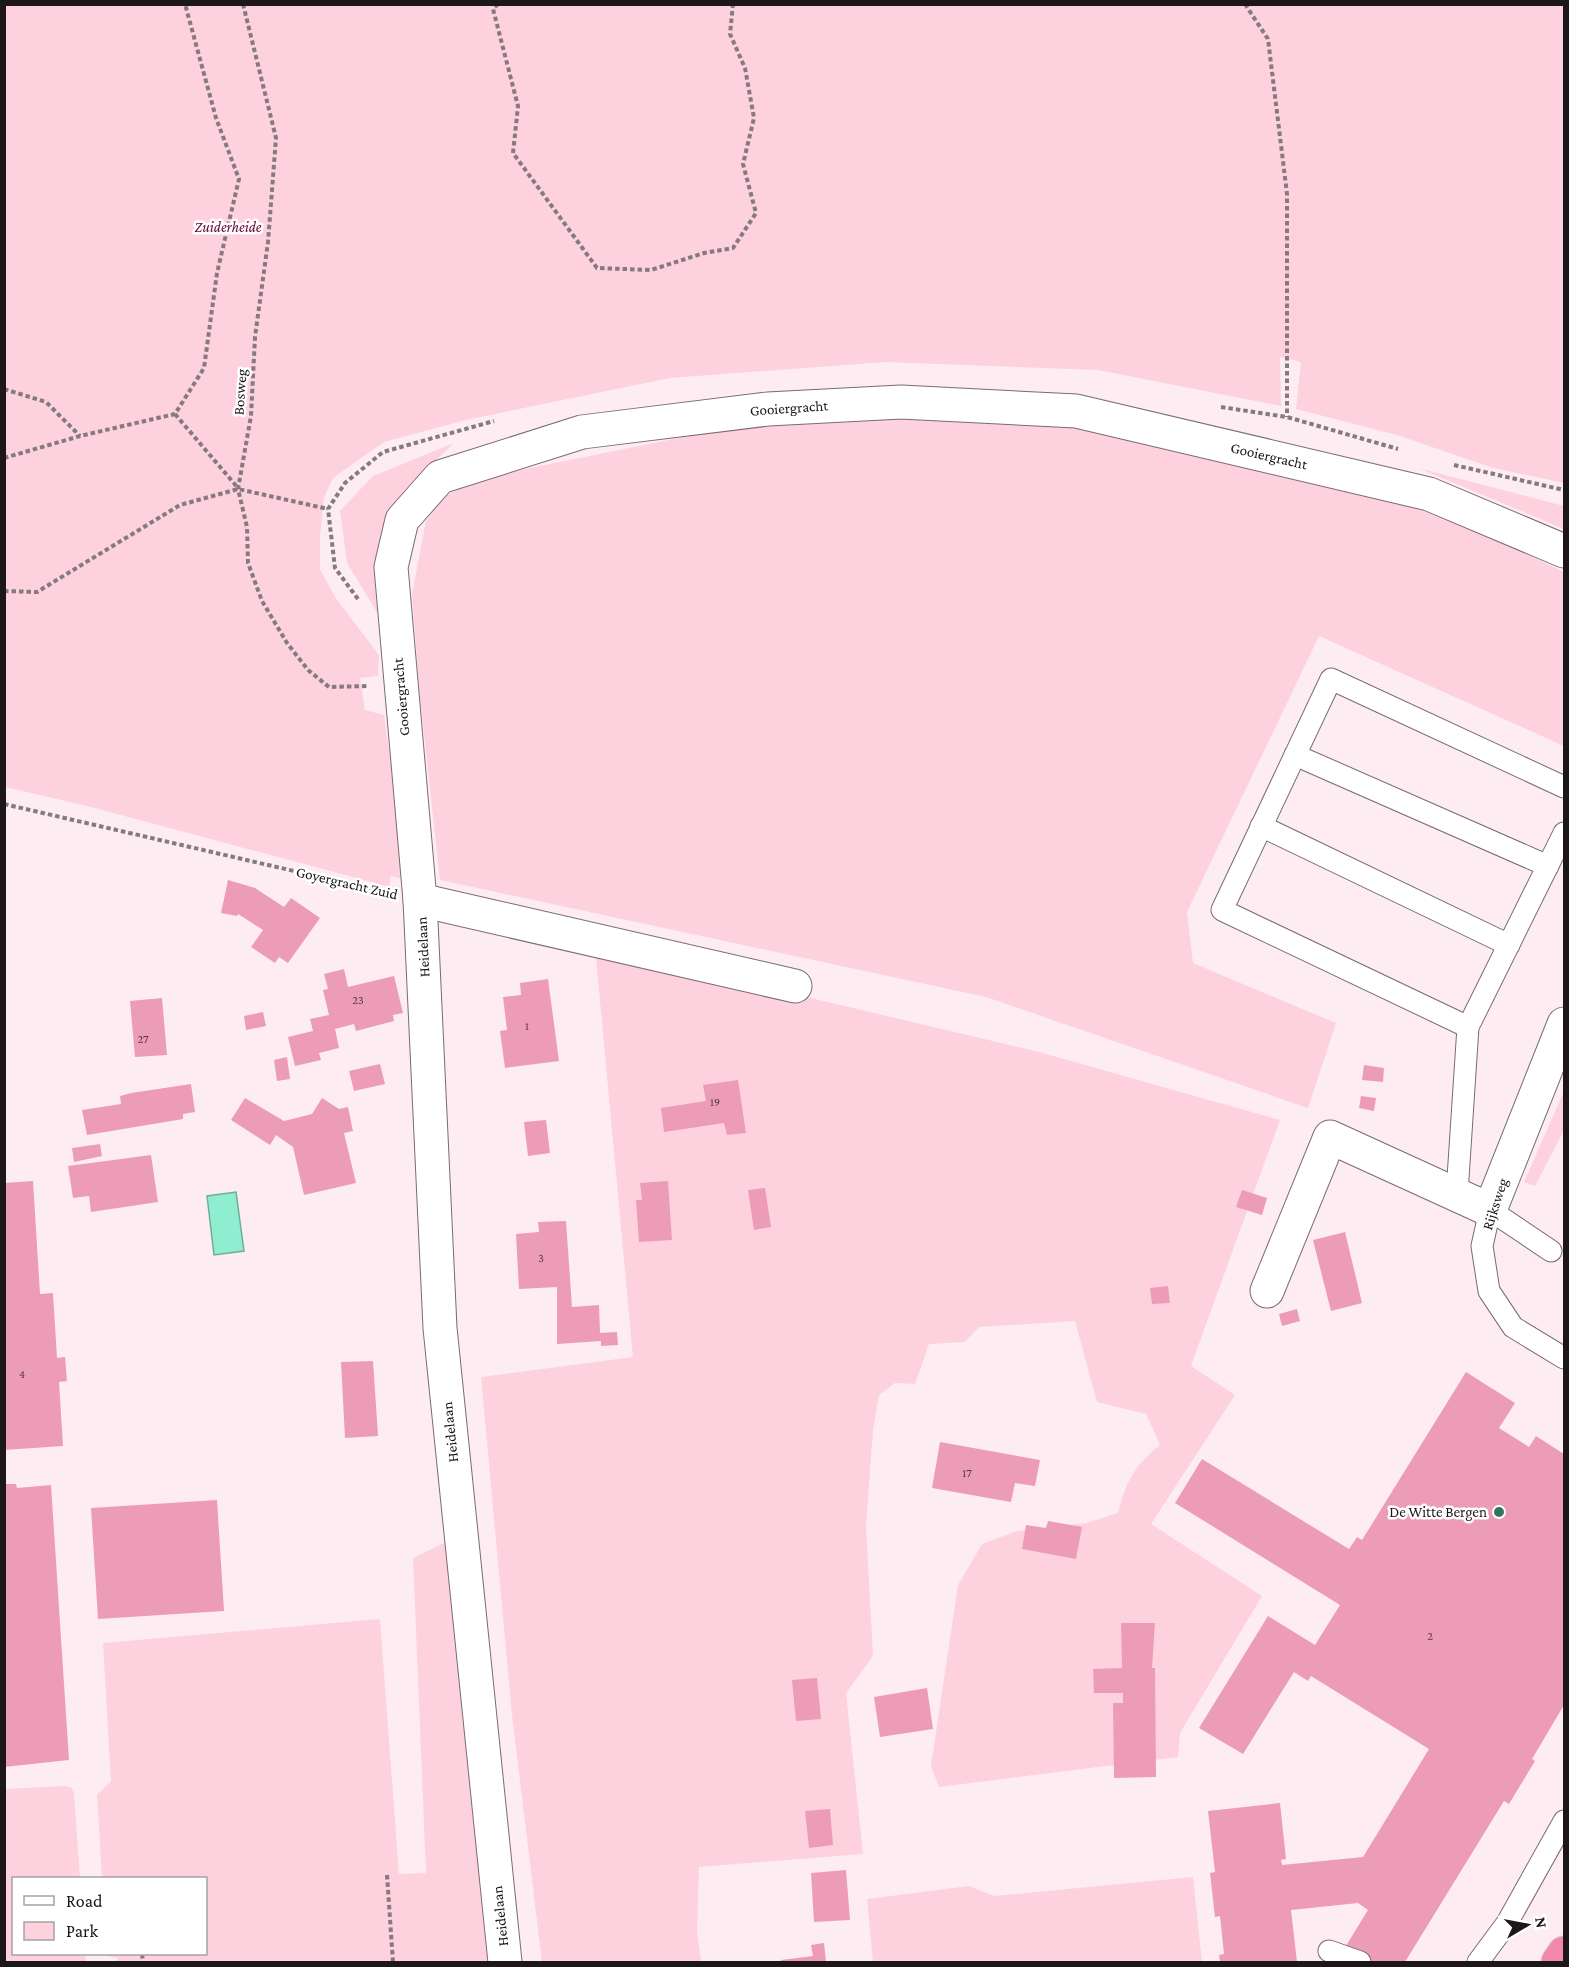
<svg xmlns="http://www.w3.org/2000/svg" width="1569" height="1967" font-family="'Crimson Pro',serif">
<rect width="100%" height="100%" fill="#fdedf2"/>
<g fill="#fed1df">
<polygon points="5,5 1564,5 1564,483 1493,468 1397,435 1296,409 1301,362 1280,357 1281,406 1098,370 885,362 670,378 466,420 384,442 333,478 324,497 320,537 320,569 335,597 379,655 378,676 360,678 365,710 384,715 407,880 390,876 390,887 91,807 5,787"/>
<polygon points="781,412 1071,418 1341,480 1469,527 1564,572 1564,746 1319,636 1187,912 1193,963 1336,1023 1308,1108 986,997 440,880 420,698 412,594 426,521 445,496 481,478 693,435"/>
<polygon points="454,443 405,490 380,551 380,617 347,563 340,511 373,476"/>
<polygon points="1418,468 1564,506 1564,529"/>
<path d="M595 947 1039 1052 1280 1120 1191 1366 1235 1395 1151 1524 1262 1596 1180 1733 1178 1757 939 1787 931 1766 958 1585 982 1544 1017 1531 1087 1523 1118 1513C1127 1480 1134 1466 1160 1445L1146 1414 1097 1402 1075 1321 979 1327 965 1342 929 1344 915 1384 895 1383 879 1395 873 1430 866 1526 873 1656 846 1693 863 1854 699 1867 697 1931 701 1962H542L512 1715 481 1377 633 1357Z"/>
<polygon points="1564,1091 1564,1130 1535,1186 1524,1182"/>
<polygon points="446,1542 463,1723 479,1722 508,1962 118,1962 117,1958 108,1956 107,1954 206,1954 206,1878 102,1878 97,1794 111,1782 103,1643 380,1619 399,1874 426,1873 413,1558"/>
<polygon points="64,1786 71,1787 74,1793 80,1878 14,1878 14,1954 85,1954 86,1962 5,1962 5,1789"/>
<polygon points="1193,1877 1202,1962 873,1962 867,1899 969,1886 994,1896"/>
</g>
<polygon fill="#8feed0" stroke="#6dae99" stroke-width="1.5" points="236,1192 244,1251 214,1255 207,1196"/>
<g fill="#ec9cb7">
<polygon points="228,880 255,888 284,907 291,898 320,918 288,963 279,957 275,963 251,947 263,930 238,914 237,916 221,913"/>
<polygon points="344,969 348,987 394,976 403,1013 393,1015 394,1021 356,1031 354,1024 335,1029 339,1048 319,1053 321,1060 295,1066 288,1037 313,1031 310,1019 329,1015 323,990 328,989 324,974"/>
<polygon points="548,979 559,1061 505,1068 500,1031 507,1030 503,997 521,995 520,983"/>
<polygon points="162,998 167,1055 135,1057 130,1001"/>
<polygon points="263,1012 266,1026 246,1030 244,1016"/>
<polygon points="287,1057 290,1079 277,1081 274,1060"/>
<polygon points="380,1064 385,1084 354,1091 349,1071"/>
<polygon points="1364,1065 1384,1068 1383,1082 1362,1080"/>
<polygon points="738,1080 746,1133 727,1135 724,1123 664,1132 661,1108 706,1101 703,1085"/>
<polygon points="191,1084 195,1112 183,1114 183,1119 87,1135 82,1110 121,1104 120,1096 131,1093"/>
<polygon points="1361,1096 1376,1098 1374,1111 1359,1108"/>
<polygon points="245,1098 284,1121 312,1114 322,1098 339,1109 348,1107 353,1131 344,1133 356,1183 304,1195 293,1147 276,1135 270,1145 231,1120"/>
<polygon points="546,1120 550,1153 528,1156 524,1122"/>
<polygon points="100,1144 102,1156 74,1162 72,1148"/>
<polygon points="151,1155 158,1202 91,1212 89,1196 73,1198 68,1166"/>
<polygon points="33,1181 40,1294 53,1293 57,1358 65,1357 67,1381 59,1382 63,1446 4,1450 4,1183"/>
<polygon points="668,1181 672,1240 639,1242 636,1200 642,1200 640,1183"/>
<polygon points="765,1188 771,1227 754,1230 748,1190"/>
<polygon points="1242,1190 1267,1198 1262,1215 1236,1207"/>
<polygon points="566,1221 572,1307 599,1305 600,1333 617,1332 618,1345 601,1346 601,1341 557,1344 557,1287 519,1289 516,1234 539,1232 538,1222"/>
<polygon points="1345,1232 1362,1303 1331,1311 1313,1240"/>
<polygon points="1168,1286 1170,1303 1152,1304 1150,1288"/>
<polygon points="1297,1309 1300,1321 1282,1326 1279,1314"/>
<polygon points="373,1361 378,1436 345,1438 341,1362"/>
<polygon points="1466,1372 1515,1403 1499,1428 1529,1447 1536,1436 1564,1454 1564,1705 1532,1759 1535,1761 1509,1804 1504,1801 1405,1962 1336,1962 1368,1910 1358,1903 1291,1910 1297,1962 1220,1962 1219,1955 1224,1954 1220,1916 1215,1917 1210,1873 1215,1872 1208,1811 1280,1803 1286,1859 1281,1860 1282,1865 1363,1857 1429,1749 1311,1676 1308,1681 1294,1672 1243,1754 1199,1728 1268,1616 1315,1645 1340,1605 1175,1503 1202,1459 1349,1549 1357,1537 1362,1540"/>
<polygon points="940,1442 1040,1460 1035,1486 1015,1483 1011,1502 932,1488"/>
<polygon points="4,1484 16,1484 17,1488 51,1485 69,1760 4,1767"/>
<polygon points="217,1500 224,1611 98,1619 91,1508"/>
<polygon points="1048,1521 1082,1527 1076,1559 1022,1549 1026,1525 1046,1528"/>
<polygon points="1121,1623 1155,1623 1152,1668 1155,1668 1156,1777 1114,1778 1113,1703 1123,1703 1123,1693 1094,1693 1093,1669 1122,1668"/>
<polygon points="817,1678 821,1719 796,1721 792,1680"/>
<polygon points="927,1688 933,1729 880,1737 874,1697"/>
<polygon points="830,1809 833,1845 809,1848 805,1811"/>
<polygon points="846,1870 850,1920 814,1922 811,1873"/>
<polygon points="824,1943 826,1962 781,1962 781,1960 813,1956 811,1945"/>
</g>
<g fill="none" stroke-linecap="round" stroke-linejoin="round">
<g stroke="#796b6f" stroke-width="23">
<g id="lane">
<polyline points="1295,755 1548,866"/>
<polyline points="1261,826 1509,945"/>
<polyline points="1468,1027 1222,910 1331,679 1564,787"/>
<polyline points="1457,1193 1468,1027 1564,833"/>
<polyline points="1551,1251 1490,1210 1482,1246 1489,1291 1513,1327 1564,1358"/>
<polyline points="1329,1951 1360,1962"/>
<polyline points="1478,1962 1507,1923 1564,1821"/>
</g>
</g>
<g stroke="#796b6f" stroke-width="35">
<g id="street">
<polyline points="420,900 795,986"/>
<polyline points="1267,1291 1330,1137 1490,1210 1564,1024"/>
<polyline points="505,1962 440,1328 420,900 391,567 402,520 440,477 582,432 768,409 901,402 1076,411 1429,494 1564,551"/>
</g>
</g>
<g stroke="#d2d1d1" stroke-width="35">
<polyline id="highway" points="1558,1962 1564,1953"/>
</g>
<g stroke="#857a7d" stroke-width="4" stroke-dasharray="4.5 3" stroke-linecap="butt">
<polyline points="243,4 276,138 268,242 255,337 251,416 238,489 247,527 248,563 262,601 287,643 308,670 329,687 368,686"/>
<polyline points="498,4 493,9 518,106 513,153 597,268 651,270 704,253 733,248 756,213 743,164 754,118 745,68 730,34 733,4"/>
<polyline points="1245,4 1268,39 1287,194 1287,417"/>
<polyline points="4,389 46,402 80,436"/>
<polyline points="1221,407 1287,417 1398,449"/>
<polyline points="175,414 238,488"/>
<polyline points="4,458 80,436 175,414 204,368 217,273 239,179 216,118 185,4"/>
<polyline points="1454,465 1564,490"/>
<polyline points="4,591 37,592 180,505 238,489 328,509"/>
<polyline points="358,599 335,568 328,509 345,483 383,452 494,421"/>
<polyline points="4,804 385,892"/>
<polyline points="387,1875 393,1962"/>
<polyline points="142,1954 143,1962"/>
</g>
<use href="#lane" stroke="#fff" stroke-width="21"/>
<use href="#street" stroke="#fff" stroke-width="33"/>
<use href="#highway" stroke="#f288ad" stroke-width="33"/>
</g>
<circle fill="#347361" stroke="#fff" stroke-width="2" cx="1499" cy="1512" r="6"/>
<g text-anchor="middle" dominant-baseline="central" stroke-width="5" stroke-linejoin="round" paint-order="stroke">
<g font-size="12" fill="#513840">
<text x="358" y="1000">23</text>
<text x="527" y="1026">1</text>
<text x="143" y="1039">27</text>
<text x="715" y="1102">19</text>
<text x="541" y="1258">3</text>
<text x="22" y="1374">4</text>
<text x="967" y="1473">17</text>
<text x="1430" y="1636">2</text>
</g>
<g font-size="15" font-style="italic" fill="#630434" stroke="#fff">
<text x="228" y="227">Zuiderheide</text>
</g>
<g font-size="15" fill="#1d1719" stroke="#fff">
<text transform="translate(240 392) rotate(-86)">Bosweg</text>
<text transform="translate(789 408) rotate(-4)">Gooiergracht</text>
<text transform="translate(1269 456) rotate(13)">Gooiergracht</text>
<text transform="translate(401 697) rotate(-95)">Gooiergracht</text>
<text transform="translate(347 883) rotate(13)">Goyergracht Zuid</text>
<text transform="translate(423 947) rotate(-93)">Heidelaan</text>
<text transform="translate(1495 1204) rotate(-72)">Rijksweg</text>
<text transform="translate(450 1432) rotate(-96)">Heidelaan</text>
<text transform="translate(500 1916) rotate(-96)">Heidelaan</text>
</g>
<g font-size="15" fill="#1d1719" stroke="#fff" text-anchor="end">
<text x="1487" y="1512">De Witte Bergen</text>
</g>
</g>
<rect width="1569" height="1967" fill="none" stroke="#1d1719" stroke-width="12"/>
<rect x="12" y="1877" width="195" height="78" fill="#ffffff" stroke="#a5a2a3" stroke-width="1.5"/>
<rect x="24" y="1896" width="30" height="9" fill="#ffffff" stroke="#a5a2a3" stroke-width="1.5"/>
<text x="66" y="1907" font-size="18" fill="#1d1719">Road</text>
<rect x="24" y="1922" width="30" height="18" fill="#fed1df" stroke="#a5a2a3" stroke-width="1.5"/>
<text x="66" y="1937" font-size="18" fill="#1d1719">Park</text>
<g transform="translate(1527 1925) rotate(80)" stroke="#ffffff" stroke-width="4.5" paint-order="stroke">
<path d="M0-4.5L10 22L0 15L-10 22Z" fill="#1d1719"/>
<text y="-9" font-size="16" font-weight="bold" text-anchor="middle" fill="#1d1719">N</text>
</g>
</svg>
